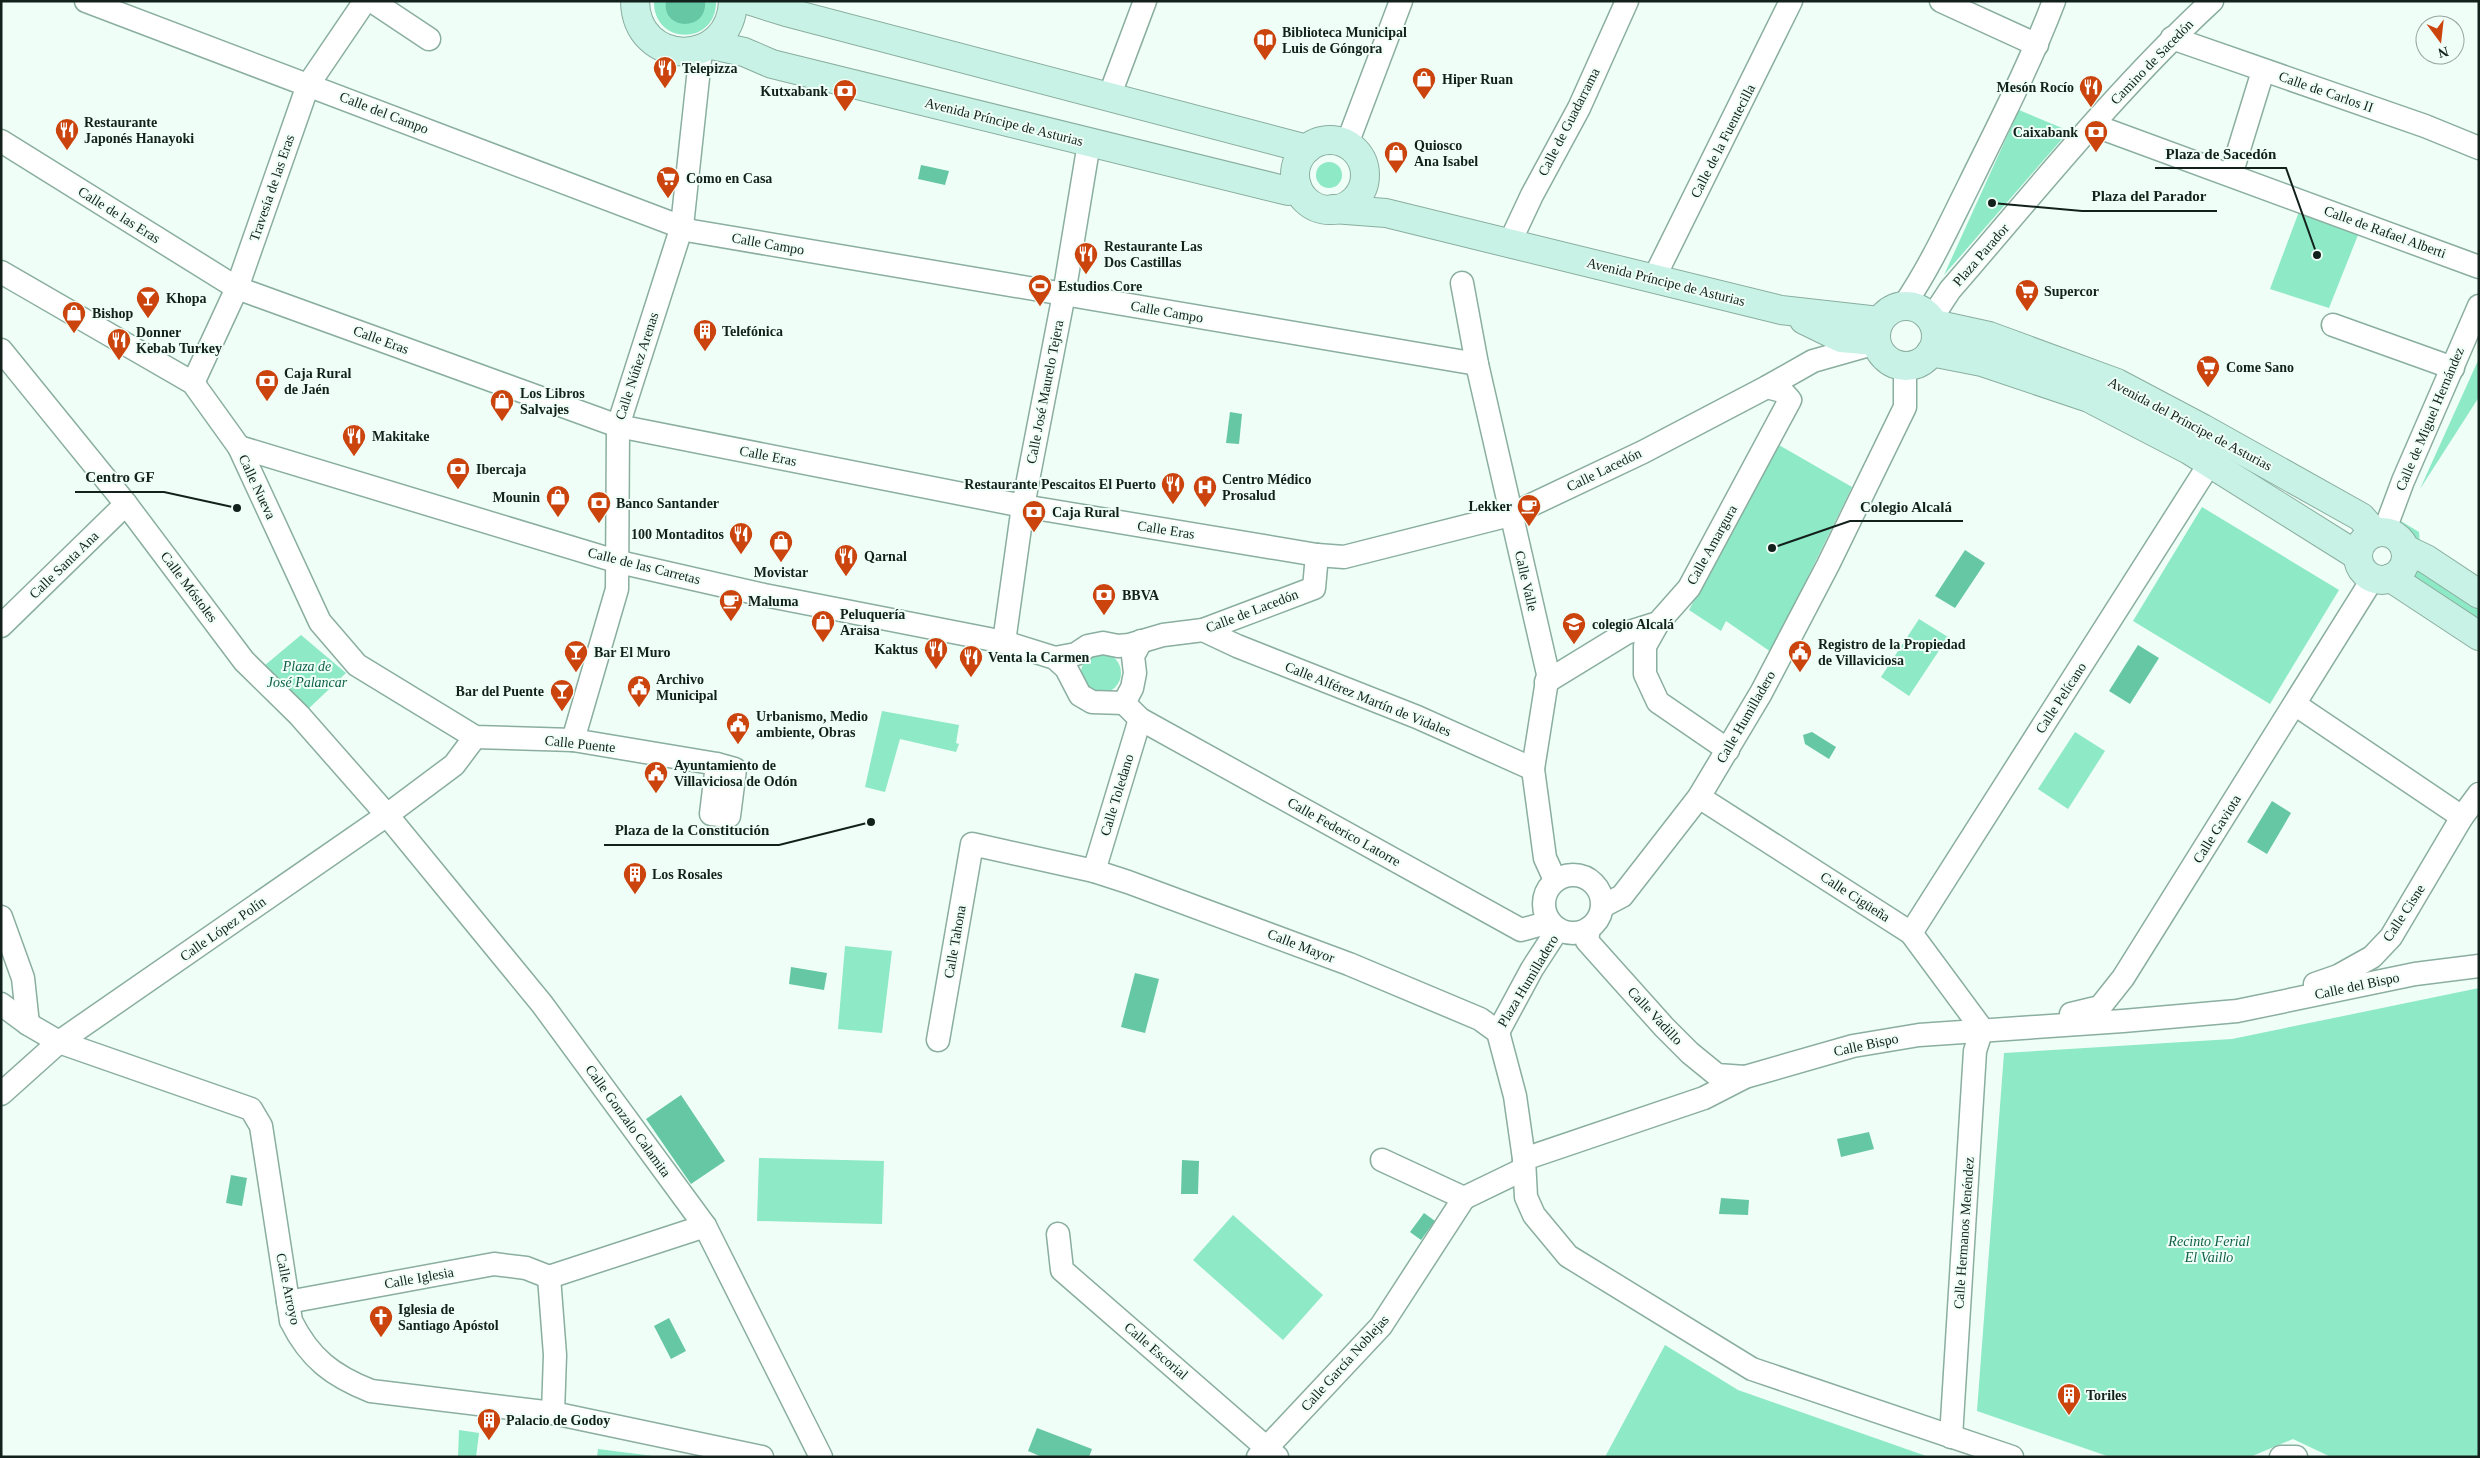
<svg xmlns="http://www.w3.org/2000/svg" width="2480" height="1458" font-family="'Times New Roman',serif">
<rect width="100%" height="100%" fill="#effef7"/>
<g fill="#8de9c6">
<path d="M654 1H716C717 46 653 46 654 1Z"/>
<polygon points="2019,110 2069,131 1944,275"/>
<circle cx="1329" cy="175" r="13"/>
<polygon points="2300,209 2360,230 2329,308 2270,289"/>
<polygon points="2479,359 2479,397 2420,489 2476,365"/>
<polygon points="1777,444 1852,487 1771,652 1726,621 1721,631 1689,610"/>
<polygon points="2202,507 2339,590 2270,704 2133,621"/>
<polygon points="2399,520 2419,532 2421,558 2388,538"/>
<polygon points="2412,566 2479,608 2479,623 2405,577"/>
<polygon points="1919,619 1948,637 1909,696 1881,677"/>
<polygon points="301,635 346,673 305,712 264,666"/>
<circle cx="1101" cy="673" r="20"/>
<polygon points="882,711 959,725 956,743 959,744 956,752 900,739 885,792 865,787"/>
<polygon points="2075,732 2105,751 2068,809 2038,789"/>
<polygon points="845,946 892,951 882,1033 838,1029"/>
<polygon points="2479,988 2479,1457 2331,1457 2293,1439 2250,1457 2110,1457 1977,1411 2004,1053 2232,1039"/>
<polygon points="759,1158 884,1161 882,1224 757,1221"/>
<polygon points="1233,1215 1323,1295 1283,1340 1193,1260"/>
<polygon points="1665,1345 1738,1390 1929,1457 1605,1457"/>
<polygon points="459,1430 479,1433 476,1457 458,1457"/>
<polygon points="598,1449 661,1457 597,1457"/>
</g>
<g fill="#66c7a4">
<path d="M666 1H705C708 32 661 31 666 1Z"/>
<polygon points="921,165 949,171 945,185 918,179"/>
<polygon points="1230,412 1242,414 1239,444 1226,443"/>
<polygon points="1965,550 1985,563 1955,608 1935,596"/>
<polygon points="2138,645 2159,658 2130,704 2109,691"/>
<polygon points="1812,732 1836,747 1829,759 1805,744 1803,735"/>
<polygon points="2272,801 2291,813 2267,854 2247,842"/>
<polygon points="791,967 827,973 824,990 789,984"/>
<polygon points="1135,973 1159,979 1145,1033 1121,1027"/>
<polygon points="681,1095 725,1161 691,1184 646,1119"/>
<polygon points="1869,1132 1874,1149 1841,1157 1837,1139"/>
<polygon points="1182,1160 1199,1161 1198,1194 1181,1194"/>
<polygon points="231,1175 247,1178 242,1206 226,1203"/>
<polygon points="1721,1198 1749,1200 1748,1215 1719,1214"/>
<polygon points="1424,1213 1435,1221 1421,1240 1410,1232"/>
<polygon points="669,1318 686,1351 671,1359 654,1326"/>
<polygon points="1037,1428 1092,1449 1089,1457 1042,1457 1028,1451"/>
</g>
<g fill="none" stroke-linecap="round" stroke-linejoin="round">
<g stroke="#8aae9f" stroke-width="25">
<g id="street">
<polyline points="86,1 692,231 1477,364"/>
<polyline points="372,1 429,39"/>
<polyline points="1941,1 2037,45"/>
<polyline points="2172,38 2425,126 2479,148"/>
<polyline points="1109,97 1145,1"/>
<polyline points="2093,125 2479,267"/>
<polyline points="1,141 237,288 618,426 1023,506 1317,555 1344,557 1510,515 1643,452 1767,387 1813,361 1873,344"/>
<polyline points="1347,144 1401,1"/>
<polyline points="2231,175 2263,71"/>
<polyline points="1510,242 1532,195 1579,108 1627,1"/>
<polyline points="1,272 193,383 239,447 320,622 357,665 475,737 573,740 717,764 735,769 729,816 711,814 717,764"/>
<polyline points="1653,280 1791,1"/>
<polyline points="1462,283 1477,364 1548,674 1533,769 1545,858 1555,880"/>
<path d="M1904 305C1930 267 1949 225 1969 185 1999 124 2030 64 2054 1"/>
<path d="M1931 319 1950 290C2035 192 2117 89 2212 1"/>
<polyline points="2333,325 2453,368"/>
<polyline points="1,350 126,504 244,661 299,715 387,815 542,1004 705,1226 821,1457"/>
<polyline points="193,383 237,288 308,85 365,1"/>
<polyline points="239,447 619,562 764,595 1004,642 1055,658 1066,668 1080,695 1092,702 1124,703"/>
<polyline points="2384,532 2403,481 2479,306"/>
<polyline points="1658,623 1645,646 1645,674 1658,702 1728,750"/>
<polyline points="1,626 126,504"/>
<polyline points="1203,630 1237,646 1417,717 1533,769"/>
<polyline points="1004,642 1023,506 1064,294 1089,143"/>
<polyline points="1055,658 1076,654 1088,646 1103,643 1118,646 1129,645 1163,635 1203,630 1314,588 1317,555"/>
<polyline points="1546,682 1626,633 1658,623 1689,588 1790,400 1782,391 1767,387"/>
<polyline points="1124,703 1140,719 1521,930 1550,922"/>
<polyline points="1124,703 1132,688 1135,673 1133,656 1141,641"/>
<polyline points="2296,705 2462,817"/>
<polyline points="573,740 617,589 618,426 682,226 701,50"/>
<polyline points="1699,797 1911,933 1982,1029 1975,1051 1951,1437"/>
<polyline points="1094,871 1140,719"/>
<circle cx="1573" cy="904" r="29"/>
<polyline points="1603,906 1622,896 1699,797 1761,693 1828,565 1905,407 1905,366"/>
<polyline points="1,917 23,978 28,1024"/>
<polyline points="1589,928 1587,941 1664,1027 1690,1053 1717,1075 1745,1077"/>
<polyline points="1911,933 2210,463"/>
<polyline points="2315,984 2338,976 2372,957 2391,937 2462,817 2479,794"/>
<path d="M1 1004 28 1024 59 1042 251 1109 261 1126 291 1321C310 1359 333 1376 371 1391L553 1413 762 1457"/>
<polyline points="2071,1014 2100,1007 2123,978 2373,578"/>
<polyline points="1498,1032 1532,969 1558,929"/>
<polyline points="938,1040 972,844 1094,871 1128,882 1349,964 1480,1019 1498,1032 1515,1096 1524,1159"/>
<polyline points="1,1094 59,1042 387,815 454,765 475,737"/>
<polyline points="1382,1160 1464,1198"/>
<polyline points="1464,1198 1524,1169"/>
<polyline points="1058,1234 1062,1270 1277,1457"/>
<polyline points="549,1277 555,1355 553,1413"/>
<polyline points="288,1302 494,1264 526,1268 549,1277 705,1226"/>
<polyline points="1258,1457 1381,1326 1464,1198"/>
<polyline points="2012,1457 1752,1369 1568,1256 1534,1215 1526,1197 1524,1159 1704,1098 1745,1077 1853,1046 1919,1035 2123,1021 2237,1011 2415,974 2479,966"/>
<polyline points="2281,1457 2296,1457"/>
</g>
</g>
<g stroke="#8aae9f" stroke-width="30">
<g id="secondary">
<path d="M635 1C636 68 731 69 733 1"/>
<polyline points="751,1 786,12 1307,149"/>
<polyline points="712,45 744,52 772,64 1288,191 1297,186"/>
<circle cx="1330" cy="175" r="35"/>
<polyline points="1333,209 1386,213 1781,310 1879,321"/>
<circle cx="1906" cy="336" r="30"/>
<polyline points="1804,320 1841,338 1875,341"/>
<polyline points="1934,324 1989,336 2117,383 2202,428 2361,517 2375,533"/>
<polyline points="1931,352 1982,362 2089,398 2189,450 2358,556"/>
<circle cx="2382" cy="556" r="24"/>
<polyline points="2405,549 2426,559 2479,594"/>
<polyline points="2391,578 2479,636"/>
</g>
</g>
<use href="#street" stroke="#fff" stroke-width="22"/>
<use href="#secondary" stroke="#c7f2e5" stroke-width="28"/>
</g>
<defs>
<g id="library-pin" transform="scale(1.25)"><path d="M0 17L-7.5 6A9.5 9.5 0 1 1 7.5 6Z" fill="#cb440d" stroke="#effef7"/><path d="M-6-4Q-3-5.5-.7-3.5V5Q-3 3-6 4ZM6-4Q3-5.5 .7-3.5V5Q3 3 6 4Z" fill="#fff"/></g>
<g id="restaurant-pin" transform="scale(1.25)"><path d="M0 17L-7.5 6A9.5 9.5 0 1 1 7.5 6Z" fill="#cb440d" stroke="#effef7"/><path d="M-5-6h1v4h1v-4h1v4h1v-4h1v5L-1.5 .5V6h-2V.5L-5-1ZM5-6V6H3V1.5H1.5Q1.5-4 5-6Z" fill="#fff"/></g>
<g id="shop-pin" transform="scale(1.25)"><path d="M0 17L-7.5 6A9.5 9.5 0 1 1 7.5 6Z" fill="#cb440d" stroke="#effef7"/><path d="M-5-2.5h2.3a2.7 3.5 0 0 1 5.4 0H5L5.5 6h-11ZM-1.5-2.5h3a1.5 2.3 0 0 0-3 0Z" fill="#fff"/></g>
<g id="bank-pin" transform="scale(1.25)"><path d="M0 17L-7.5 6A9.5 9.5 0 1 1 7.5 6Z" fill="#cb440d" stroke="#effef7"/><path d="M-6-4H6V4H-6ZM0-2.3a2.3 2.3 0 1 0 0 4.6a2.3 2.3 0 1 0 0-4.6Z" fill="#fff"/></g>
<g id="supermarket-pin" transform="scale(1.25)"><path d="M0 17L-7.5 6A9.5 9.5 0 1 1 7.5 6Z" fill="#cb440d" stroke="#effef7"/><path d="M-6-5.5h2.5l.6 2H6L4.5 2H-2.5L-4.4-4H-6ZM-1.5 3.2a1.3 1.3 0 1 0 .1 0ZM3 3.2a1.3 1.3 0 1 0 .1 0Z" fill="#fff"/></g>
<g id="stadium-pin" transform="scale(1.25)"><path d="M0 17L-7.5 6A9.5 9.5 0 1 1 7.5 6Z" fill="#cb440d" stroke="#effef7"/><path d="M0-5a6.5 5 0 1 0 0 10a6.5 5 0 1 0 0-10ZM-3.5-1.8h7v3.6h-7Z" fill="#fff"/></g>
<g id="bar-pin" transform="scale(1.25)"><path d="M0 17L-7.5 6A9.5 9.5 0 1 1 7.5 6Z" fill="#cb440d" stroke="#effef7"/><path d="M-6-5H6L.8 .8V4.5H3.5V6h-7V4.5H-.8V.8Z" fill="#fff"/></g>
<g id="building-pin" transform="scale(1.25)"><path d="M0 17L-7.5 6A9.5 9.5 0 1 1 7.5 6Z" fill="#cb440d" stroke="#effef7"/><path d="M-4-6H4V6H1V3H-1V6H-4ZM-2.5-4.3h1.7v1.8h-1.7ZM.8-4.3h1.7v1.8H.8ZM-2.5-1h1.7V.8h-1.7ZM.8-1h1.7V.8H.8Z" fill="#fff"/></g>
<g id="hospital-pin" transform="scale(1.25)"><path d="M0 17L-7.5 6A9.5 9.5 0 1 1 7.5 6Z" fill="#cb440d" stroke="#effef7"/><path d="M-5-5h3v3.5h4V-5h3V5h-3V1.5h-4V5h-3Z" fill="#fff"/></g>
<g id="cafe-pin" transform="scale(1.25)"><path d="M0 17L-7.5 6A9.5 9.5 0 1 1 7.5 6Z" fill="#cb440d" stroke="#effef7"/><path d="M-5.5-4.5H6V0H3Q3 3.5 0 3.5H-2.5Q-5.5 3.5-5.5 0ZM3-3.2v2h1.7v-2ZM-6 4.5H4V6H-6Z" fill="#fff"/></g>
<g id="school-pin" transform="scale(1.25)"><path d="M0 17L-7.5 6A9.5 9.5 0 1 1 7.5 6Z" fill="#cb440d" stroke="#effef7"/><path d="M0-5L7-2L0 1L-7-2ZM-4 1L0 2.5L4 1V4Q0 6-4 4Z" fill="#fff"/></g>
<g id="civic-pin" transform="scale(1.25)"><path d="M0 17L-7.5 6A9.5 9.5 0 1 1 7.5 6Z" fill="#cb440d" stroke="#effef7"/><path d="M-.6-6.5H3V-4.5H.6V-3L4-1V1h2V6H-6V1h2V-1L-.6-3ZM-1.2 2.5V6h2.4V2.5Z" fill="#fff"/></g>
<g id="church-pin" transform="scale(1.25)"><path d="M0 17L-7.5 6A9.5 9.5 0 1 1 7.5 6Z" fill="#cb440d" stroke="#effef7"/><path d="M-1.2-6h2.4v3.5h3.3v2.4h-3.3V6h-2.4V-.1h-3.3v-2.4h3.3Z" fill="#fff"/></g>
</defs>
<g fill-rule="evenodd">
<use href="#library-pin" x="1265" y="40"/>
<use href="#restaurant-pin" x="665" y="68"/>
<use href="#shop-pin" x="1424" y="79"/>
<use href="#restaurant-pin" x="2091" y="87"/>
<use href="#bank-pin" x="845" y="91"/>
<use href="#restaurant-pin" x="67" y="130"/>
<use href="#bank-pin" x="2096" y="132"/>
<use href="#shop-pin" x="1396" y="153"/>
<use href="#supermarket-pin" x="668" y="178"/>
<use href="#restaurant-pin" x="1086" y="254"/>
<use href="#stadium-pin" x="1040" y="286"/>
<use href="#supermarket-pin" x="2027" y="291"/>
<use href="#bar-pin" x="148" y="298"/>
<use href="#shop-pin" x="74" y="313"/>
<use href="#building-pin" x="705" y="331"/>
<use href="#restaurant-pin" x="119" y="340"/>
<use href="#supermarket-pin" x="2208" y="367"/>
<use href="#bank-pin" x="267" y="381"/>
<use href="#shop-pin" x="502" y="401"/>
<use href="#restaurant-pin" x="354" y="436"/>
<use href="#bank-pin" x="458" y="469"/>
<use href="#restaurant-pin" x="1173" y="484"/>
<use href="#hospital-pin" x="1205" y="487"/>
<use href="#shop-pin" x="558" y="497"/>
<use href="#bank-pin" x="599" y="503"/>
<use href="#cafe-pin" x="1529" y="506"/>
<use href="#bank-pin" x="1034" y="512"/>
<use href="#restaurant-pin" x="741" y="534"/>
<use href="#shop-pin" x="781" y="542"/>
<use href="#restaurant-pin" x="846" y="556"/>
<use href="#bank-pin" x="1104" y="595"/>
<use href="#cafe-pin" x="731" y="601"/>
<use href="#shop-pin" x="823" y="622"/>
<use href="#school-pin" x="1574" y="624"/>
<use href="#restaurant-pin" x="936" y="649"/>
<use href="#bar-pin" x="576" y="652"/>
<use href="#civic-pin" x="1800" y="652"/>
<use href="#restaurant-pin" x="971" y="657"/>
<use href="#civic-pin" x="639" y="687"/>
<use href="#bar-pin" x="562" y="691"/>
<use href="#civic-pin" x="738" y="724"/>
<use href="#civic-pin" x="656" y="773"/>
<use href="#building-pin" x="635" y="874"/>
<use href="#church-pin" x="381" y="1317"/>
<use href="#building-pin" x="2069" y="1395"/>
<use href="#building-pin" x="489" y="1420"/>
</g>
<g text-anchor="middle" dominant-baseline="central" stroke-width="4" stroke-linejoin="round" paint-order="stroke">
<g font-size="14" font-weight="bold" fill="#13211c" stroke="#effef7" text-anchor="start">
<text x="1282" y="32">Biblioteca Municipal<tspan x="1282" dy="16">Luis de Góngora</tspan></text>
<text x="682" y="68">Telepizza</text>
<text x="1442" y="79">Hiper Ruan</text>
<text x="2074" y="87" text-anchor="end">Mesón Rocío</text>
<text x="828" y="91" text-anchor="end">Kutxabank</text>
<text x="84" y="122">Restaurante<tspan x="84" dy="16">Japonés Hanayoki</tspan></text>
<text x="2078" y="132" text-anchor="end">Caixabank</text>
<text x="1414" y="145">Quiosco<tspan x="1414" dy="16">Ana Isabel</tspan></text>
<text x="686" y="178">Como en Casa</text>
<text x="1104" y="246">Restaurante Las<tspan x="1104" dy="16">Dos Castillas</tspan></text>
<text x="1058" y="286">Estudios Core</text>
<text x="2044" y="291">Supercor</text>
<text x="166" y="298">Khopa</text>
<text x="92" y="313">Bishop</text>
<text x="722" y="331">Telefónica</text>
<text x="136" y="332">Donner<tspan x="136" dy="16">Kebab Turkey</tspan></text>
<text x="2226" y="367">Come Sano</text>
<text x="284" y="373">Caja Rural<tspan x="284" dy="16">de Jaén</tspan></text>
<text x="520" y="393">Los Libros<tspan x="520" dy="16">Salvajes</tspan></text>
<text x="372" y="436">Makitake</text>
<text x="476" y="469">Ibercaja</text>
<text x="1222" y="479">Centro Médico<tspan x="1222" dy="16">Prosalud</tspan></text>
<text x="1156" y="484" text-anchor="end">Restaurante Pescaitos El Puerto</text>
<text x="540" y="497" text-anchor="end">Mounin</text>
<text x="616" y="503">Banco Santander</text>
<text x="1512" y="506" text-anchor="end">Lekker</text>
<text x="1052" y="512">Caja Rural</text>
<text x="724" y="534" text-anchor="end">100 Montaditos</text>
<text x="864" y="556">Qarnal</text>
<text x="781" y="572" text-anchor="middle">Movistar</text>
<text x="1122" y="595">BBVA</text>
<text x="748" y="601">Maluma</text>
<text x="840" y="614">Peluquería<tspan x="840" dy="16">Araisa</tspan></text>
<text x="1592" y="624">colegio Alcalá</text>
<text x="1818" y="644">Registro de la Propiedad<tspan x="1818" dy="16">de Villaviciosa</tspan></text>
<text x="918" y="649" text-anchor="end">Kaktus</text>
<text x="594" y="652">Bar El Muro</text>
<text x="988" y="657">Venta la Carmen</text>
<text x="656" y="679">Archivo<tspan x="656" dy="16">Municipal</tspan></text>
<text x="544" y="691" text-anchor="end">Bar del Puente</text>
<text x="756" y="716">Urbanismo, Medio<tspan x="756" dy="16">ambiente, Obras</tspan></text>
<text x="674" y="765">Ayuntamiento de<tspan x="674" dy="16">Villaviciosa de Odón</tspan></text>
<text x="652" y="874">Los Rosales</text>
<text x="398" y="1309">Iglesia de<tspan x="398" dy="16">Santiago Apóstol</tspan></text>
<text x="2086" y="1395">Toriles</text>
<text x="506" y="1420">Palacio de Godoy</text>
</g>
<g font-size="14" fill="#13211c" stroke="#effef7">
<text transform="translate(2152 62) rotate(-46)">Camino de Sacedón</text>
<text transform="translate(2326 92) rotate(19)">Calle de Carlos II</text>
<text transform="translate(384 113) rotate(21)">Calle del Campo</text>
<text transform="translate(1004 122) rotate(14)">Avenida Príncipe de Asturias</text>
<text transform="translate(1569 122) rotate(-63)">Calle de Guadarrama</text>
<text transform="translate(1723 141) rotate(-63)">Calle de la Fuentecilla</text>
<text transform="translate(272 188) rotate(-71)">Travesía de las Eras</text>
<text transform="translate(119 215) rotate(32)">Calle de las Eras</text>
<text transform="translate(2385 232) rotate(20)">Calle de Rafael Alberti</text>
<text transform="translate(768 244) rotate(10)">Calle Campo</text>
<text transform="translate(1981 255) rotate(-49)">Plaza Parador</text>
<text transform="translate(1666 282) rotate(14)">Avenida Príncipe de Asturias</text>
<text transform="translate(1167 312) rotate(10)">Calle Campo</text>
<text transform="translate(381 340) rotate(20)">Calle Eras</text>
<text transform="translate(637 366) rotate(-72)">Calle Núñez Arenas</text>
<text transform="translate(1045 392) rotate(-79)">Calle José Maurelo Tejera</text>
<text transform="translate(2430 419) rotate(-67)">Calle de Miguel Hernández</text>
<text transform="translate(2190 424) rotate(28)">Avenida del Príncipe de Asturias</text>
<text transform="translate(768 456) rotate(11)">Calle Eras</text>
<text transform="translate(1604 470) rotate(-26)">Calle Lacedón</text>
<text transform="translate(257 487) rotate(65)">Calle Nueva</text>
<text transform="translate(1166 530) rotate(9)">Calle Eras</text>
<text transform="translate(1712 545) rotate(-61)">Calle Amargura</text>
<text transform="translate(64 565) rotate(-44)">Calle Santa Ana</text>
<text transform="translate(644 566) rotate(14)">Calle de las Carretas</text>
<text transform="translate(1526 581) rotate(77)">Calle Valle</text>
<text transform="translate(189 587) rotate(53)">Calle Móstoles</text>
<text transform="translate(1252 611) rotate(-21)">Calle de Lacedón</text>
<text transform="translate(2061 698) rotate(-57)">Calle Pelícano</text>
<text transform="translate(1368 699) rotate(22)">Calle Alférez Martín de Vidales</text>
<text transform="translate(1746 717) rotate(-60)">Calle Humilladero</text>
<text transform="translate(580 744) rotate(6)">Calle Puente</text>
<text transform="translate(1117 795) rotate(-73)">Calle Toledano</text>
<text transform="translate(2217 829) rotate(-58)">Calle Gaviota</text>
<text transform="translate(1344 832) rotate(29)">Calle Federico Latorre</text>
<text transform="translate(1855 897) rotate(33)">Calle Cigüeña</text>
<text transform="translate(2404 913) rotate(-57)">Calle Cisne</text>
<text transform="translate(223 929) rotate(-35)">Calle López Polín</text>
<text transform="translate(955 942) rotate(-80)">Calle Tahona</text>
<text transform="translate(1301 946) rotate(21)">Calle Mayor</text>
<text transform="translate(1528 981) rotate(-59)">Plaza Humilladero</text>
<text transform="translate(2357 986) rotate(-12)">Calle del Bispo</text>
<text transform="translate(1655 1016) rotate(47)">Calle Vadillo</text>
<text transform="translate(1866 1045) rotate(-12)">Calle Bispo</text>
<text transform="translate(628 1121) rotate(54)">Calle Gonzalo Calamita</text>
<text transform="translate(1964 1233) rotate(-86)">Calle Hermanos Menéndez</text>
<text transform="translate(419 1278) rotate(-10)">Calle Iglesia</text>
<text transform="translate(288 1289) rotate(78)">Calle Arroyo</text>
<text transform="translate(1156 1351) rotate(41)">Calle Escorial</text>
<text transform="translate(1345 1363) rotate(-48)">Calle García Noblejas</text>
</g>
<g font-size="14" font-style="italic" fill="#105f48" stroke="#effef7">
<text x="307" y="666">Plaza de<tspan x="307" dy="16">José Palancar</tspan></text>
<text x="2209" y="1241">Recinto Ferial<tspan x="2209" dy="16">El Vaillo</tspan></text>
</g>
</g>
<path fill="none" stroke="#13211c" stroke-width="2" d="M2317 255L2286 168H2155M1992 203L2082 211H2217M237 508L164 492H75M1772 548L1850 521H1963M871 822L779 845H604"/>
<g fill="#13211c" stroke="#effef7" stroke-width="2">
<circle cx="2317" cy="255" r="5"/>
<circle cx="1992" cy="203" r="5"/>
<circle cx="237" cy="508" r="5"/>
<circle cx="1772" cy="548" r="5"/>
<circle cx="871" cy="822" r="5"/>
</g>
<g font-size="15" text-anchor="middle" font-weight="bold" fill="#13211c" stroke="#effef7" stroke-width="4" stroke-linejoin="round" paint-order="stroke">
<text x="2221" y="159">Plaza de Sacedón</text>
<text x="2149" y="201">Plaza del Parador</text>
<text x="120" y="482">Centro GF</text>
<text x="1906" y="512">Colegio Alcalá</text>
<text x="692" y="835">Plaza de la Constitución</text>
</g>
<rect width="2480" height="1458" fill="none" stroke="#13211c" stroke-width="5"/>
<g transform="translate(2440 40) rotate(165)"><circle r="24" fill="#effef7" stroke="#97a69f"/>
<path d="M0-4L9 19L0 12L-9 19Z" fill="#cb440d"/>
<text y="-8" font-size="14" font-weight="bold" text-anchor="middle" fill="#13211c">N</text>
</g>
</svg>
